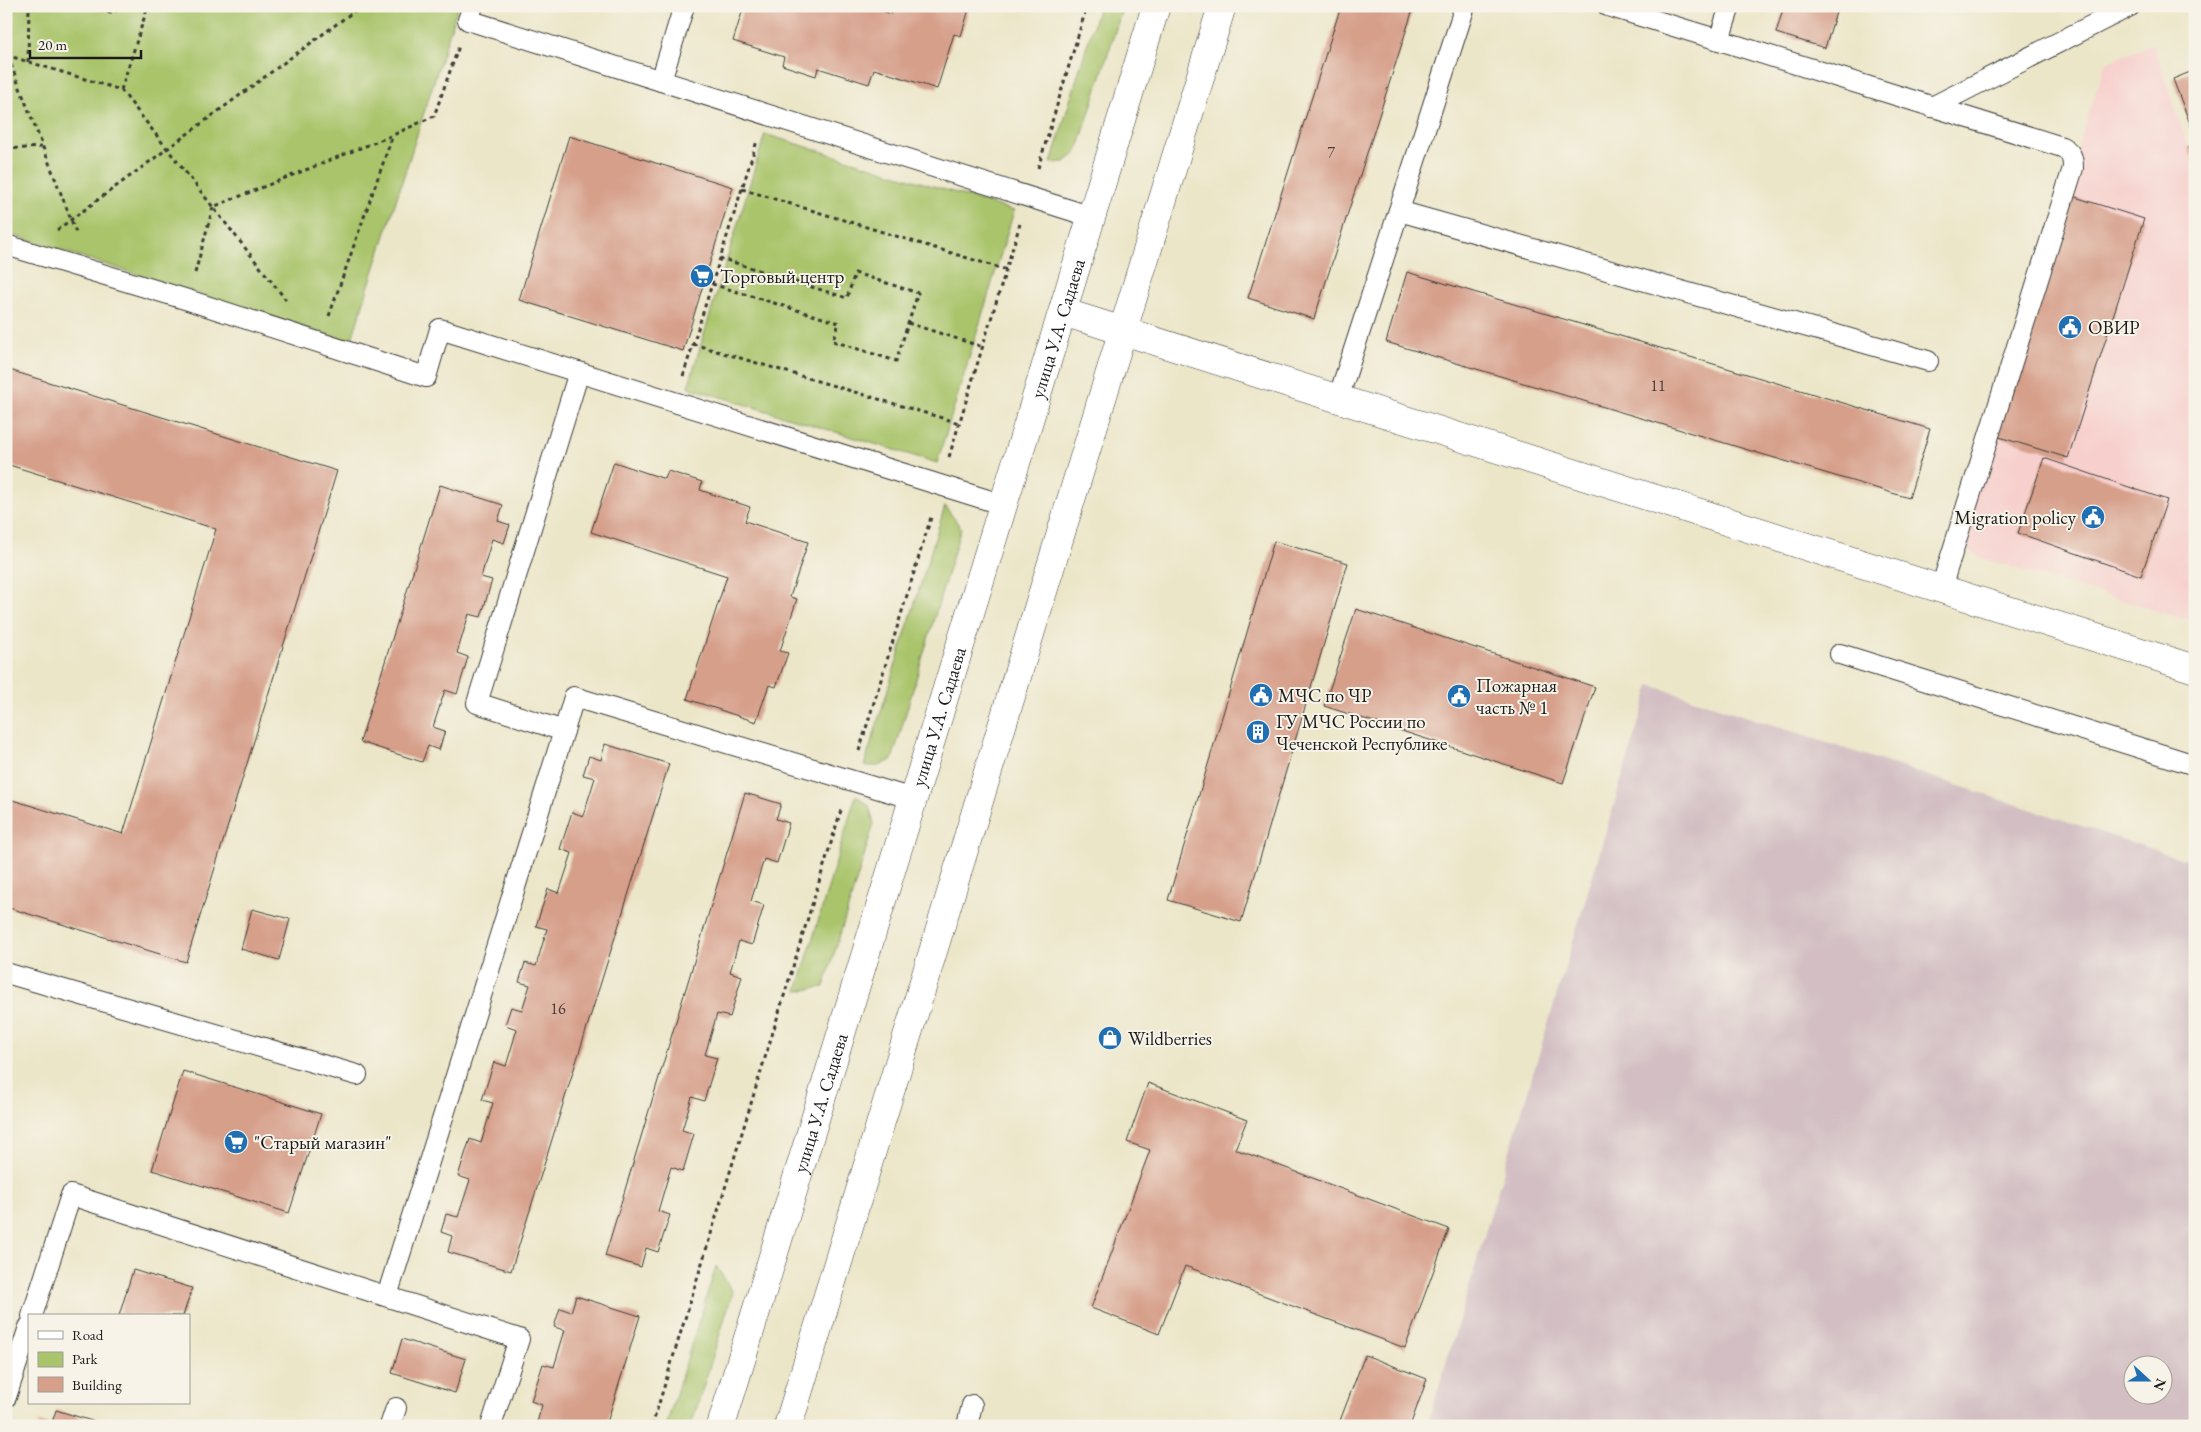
<svg xmlns="http://www.w3.org/2000/svg" width="2201" height="1432" font-family="'EB Garamond',serif">
<rect width="100%" height="100%" fill="#f7f3e8"/>
<filter id="ink" filterUnits="userSpaceOnUse"><feTurbulence type="fractalNoise" baseFrequency=".02" numOctaves="2"/><feDisplacementMap in="SourceGraphic" scale="10" xChannelSelector="R" yChannelSelector="G"/><feConvolveMatrix kernelMatrix="1 2 1 2 8 2 1 2 1" color-interpolation-filters="sRGB"/></filter>
<filter id="wash" filterUnits="userSpaceOnUse"><feTurbulence type="fractalNoise" baseFrequency=".0096" numOctaves="4" result="noise"/><feDisplacementMap in="SourceGraphic" scale="20" xChannelSelector="R" yChannelSelector="G"/><feGaussianBlur stdDeviation="1.12" result="paint"/><feColorMatrix in="noise" values="0 0 0 0 0 0 0 0 0 0 0 0 0 0 0 0 0 1.4 0 .05"/><feComposite in="paint" operator="in"/></filter>
<g filter="url(#wash)">
<rect width="100%" height="100%" fill="#ece6c9"/>
<polygon fill="#f7d0cd" points="2153,44 2188,147 2195,179 2195,622 1984,559 1952,542 2105,63"/>
<path fill="#d2bec3" fill-rule="evenodd" d="M1650 685 2195 863V1426H1427ZM2134 1364H2164V1394H2134Z"/>
<g fill="#a9c46a" stroke="#627043">
<polygon points="6,6 458,6 351,342 6,233"/>
<polygon points="1099,6 1123,6 1077,152 1065,162 1051,163"/>
<polygon points="765,134 1014,211 937,463 688,387"/>
<polygon points="945,506 961,528 892,760 878,766 864,766"/>
<polygon points="856,795 869,806 874,823 824,987 797,991"/>
<polygon points="716,1266 733,1292 691,1426 666,1426"/>
</g>
<g id="blocks">
<g fill="#d69f8a">
<polygon points="744,6 867,6 891,14 893,6 970,6 961,36 954,34 937,89 874,69 869,84 818,68 816,76 782,65 784,57 733,41"/>
<polygon points="1341,6 1414,6 1314,319 1248,298"/>
<polygon points="1784,6 1838,6 1825,48 1776,33"/>
<polygon points="2195,70 2195,128 2192,129 2173,79"/>
<polygon points="569,136 733,187 683,351 519,300"/>
<polygon points="2195,145 2195,165 2188,148"/>
<polygon points="2072,196 2144,219 2068,458 1996,436"/>
<polygon points="1407,272 1930,429 1909,498 1386,342"/>
<polygon points="6,369 337,471 186,962 6,907 6,798 123,834 216,529 6,464"/>
<polygon points="2044,458 2167,500 2141,576 2018,533"/>
<polygon points="614,462 665,479 668,471 702,482 700,490 750,507 745,521 808,542 790,597 797,599 780,651 788,653 776,687 769,685 756,722 687,699 727,576 591,532"/>
<polygon points="440,485 503,505 498,521 510,525 504,543 492,539 481,577 492,580 481,617 469,614 457,653 468,657 457,694 445,690 433,727 445,731 439,750 428,746 422,762 360,742"/>
<polygon points="1274,541 1348,563 1241,922 1168,900"/>
<polygon points="1356,609 1595,687 1563,783 1324,706"/>
<polygon points="605,744 669,764 511,1271 448,1252 452,1236 441,1232 446,1214 458,1217 470,1180 458,1176 470,1139 481,1143 493,1103 482,1100 494,1062 506,1066 517,1029 505,1025 511,1007 522,1010 530,985 519,982 525,963 536,966 547,929 536,926 548,889 559,893 572,853 560,849 572,812 583,816 595,778 583,775 589,756 601,760"/>
<polygon points="745,793 781,804 776,819 789,823 777,863 764,859 751,901 764,905 752,945 739,941 730,972 742,976 730,1017 717,1014 705,1055 717,1058 704,1101 692,1097 682,1130 694,1134 683,1171 671,1167 658,1211 670,1215 658,1252 646,1248 641,1267 605,1256"/>
<polygon points="252,909 290,919 279,960 241,949"/>
<polygon points="183,1071 321,1114 289,1213 152,1170"/>
<polygon points="1148,1083 1247,1120 1235,1149 1449,1229 1405,1348 1185,1266 1159,1334 1091,1308 1150,1150 1127,1142"/>
<polygon points="133,1270 192,1288 183,1316 119,1316"/>
<polygon points="576,1296 640,1316 606,1426 536,1426 542,1405 531,1401 543,1364 554,1367 565,1330 554,1327 560,1308 571,1312"/>
<polygon points="402,1339 466,1359 455,1393 392,1373"/>
<polygon points="1365,1355 1427,1379 1410,1426 1338,1426"/>
<polygon points="56,1410 105,1425 105,1426 51,1426"/>
<polygon points="39,1422 50,1425 50,1426 38,1426"/>
</g>
</g>
</g>
<g filter="url(#ink)">
<use href="#blocks" fill-opacity="0" stroke="#3b3a36" stroke-width="1"/>
<g fill="none" stroke-linecap="round" stroke-linejoin="round">
<g stroke="#3b3a36" stroke-width="22">
<g id="service">
<polyline points="473,6 468,20 1092,217"/>
<polyline points="1608,6 1719,40"/>
<path d="M1730 6 1719 40 2062 147C2071 152 2073 157 2073 168L1941 588"/>
<polyline points="661,81 684,6"/>
<polyline points="1932,107 2130,6"/>
<polyline points="1399,211 1928,361"/>
<polyline points="6,245 188,300 426,377 440,329 1004,505"/>
<polyline points="1338,399 1465,6"/>
<polyline points="1840,654 2195,765"/>
<polyline points="564,731 574,697 913,799"/>
<polyline points="6,973 357,1075"/>
<polyline points="387,1296 564,731 477,703 579,372"/>
<polyline points="32,1316 71,1195 519,1339 491,1426"/>
<polyline points="6,1397 29,1327"/>
<polyline points="390,1426 396,1408"/>
<polyline points="967,1426 972,1405"/>
</g>
</g>
<g stroke="#3b3a36" stroke-width="29">
<polyline id="tertiary" points="1063,312 2195,669"/>
</g>
<g stroke="#3b3a36" stroke-width="29">
<g id="primary">
<path id="s1" d="M721 1426 1156 6"/>
<polyline points="788,1426 1222,6"/>
</g>
</g>
<g stroke="#3b3a36" stroke-width="3" stroke-dasharray="4 4" stroke-linecap="butt">
<polyline points="84,6 111,12 131,6"/>
<polyline points="6,11 11,6"/>
<polyline points="6,55 121,90 286,300"/>
<polyline points="8,57 77,235"/>
<polyline points="28,62 29,6"/>
<polyline points="121,90 148,6"/>
<polyline points="6,149 43,147"/>
<polyline points="1038,168 1087,6"/>
<polyline points="742,189 1007,270"/>
<polyline points="57,230 361,6"/>
<polyline points="195,273 213,207 393,135 434,116 459,46"/>
<polyline points="712,284 839,323 833,341 896,361 918,293 855,273 847,298 720,258"/>
<polyline points="329,316 393,135"/>
<polyline points="908,323 983,347"/>
<polyline points="693,344 959,423"/>
<polyline points="683,376 757,141"/>
<polyline points="949,457 1020,224"/>
<polyline points="859,751 932,514"/>
<polyline points="652,1426 842,807"/>
</g>
<use href="#service" stroke="#fff" stroke-width="20"/>
<use href="#tertiary" stroke="#fff" stroke-width="28"/>
<use href="#primary" stroke="#fff" stroke-width="28"/>
</g>
</g>
<defs>
<g id="supermarket-disc" transform="scale(1.25)"><circle r="9.5" fill="#1f6fb2" stroke="#f7f3e8"/><path d="M-6-5.5h2.5l.6 2H6L4.5 2H-2.5L-4.4-4H-6ZM-1.5 3.2a1.3 1.3 0 1 0 .1 0ZM3 3.2a1.3 1.3 0 1 0 .1 0Z" fill="#fff"/></g>
<g id="civic-disc" transform="scale(1.25)"><circle r="9.5" fill="#1f6fb2" stroke="#f7f3e8"/><path d="M-.6-6.5H3V-4.5H.6V-3L4-1V1h2V6H-6V1h2V-1L-.6-3ZM-1.2 2.5V6h2.4V2.5Z" fill="#fff"/></g>
<g id="building-disc" transform="scale(1.25)"><circle r="9.5" fill="#1f6fb2" stroke="#f7f3e8"/><path d="M-4-6H4V6H1V3H-1V6H-4ZM-2.5-4.3h1.7v1.8h-1.7ZM.8-4.3h1.7v1.8H.8ZM-2.5-1h1.7V.8h-1.7ZM.8-1h1.7V.8H.8Z" fill="#fff"/></g>
<g id="shop-disc" transform="scale(1.25)"><circle r="9.5" fill="#1f6fb2" stroke="#f7f3e8"/><path d="M-5-2.5h2.3a2.7 3.5 0 0 1 5.4 0H5L5.5 6h-11ZM-1.5-2.5h3a1.5 2.3 0 0 0-3 0Z" fill="#fff"/></g>
</defs>
<g fill-rule="evenodd">
<use href="#supermarket-disc" x="702" y="276"/>
<use href="#civic-disc" x="2070" y="327"/>
<use href="#civic-disc" x="2093" y="517"/>
<use href="#civic-disc" x="1261" y="695"/>
<use href="#civic-disc" x="1459" y="696"/>
<use href="#building-disc" x="1258" y="732"/>
<use href="#shop-disc" x="1110" y="1038"/>
<use href="#supermarket-disc" x="236" y="1142"/>
</g>
<g text-anchor="middle" dominant-baseline="central" stroke-width="4" stroke-linejoin="round" paint-order="stroke">
<g font-size="16" fill="#4a3d38">
<text x="1331" y="152">7</text>
<text x="1658" y="385">11</text>
<text x="558" y="1008">16</text>
</g>
<g font-size="19" fill="#1c1c1c" stroke="#f7f3e8" text-anchor="start">
<text x="720" y="276">Торговый центр</text>
<text x="2088" y="327">ОВИР</text>
<text x="2076" y="517" text-anchor="end">Migration policy</text>
<text x="1476" y="685">Пожарная<tspan x="1476" dy="22">часть № 1</tspan></text>
<text x="1278" y="695">МЧС по ЧР</text>
<text x="1276" y="721">ГУ МЧС России по<tspan x="1276" dy="22">Чеченской Республике</tspan></text>
<text x="1128" y="1038">Wildberries</text>
<text x="254" y="1142">"Старый магазин"</text>
</g>
<g font-size="19" fill="#1c1c1c" stroke="#f7f3e8">
<text stroke="none"><textPath href="#s1" startOffset="1148">улица У.А. Садаева</textPath></text>
<text stroke="none"><textPath href="#s1" startOffset="742">улица У.А. Садаева</textPath></text>
<text stroke="none"><textPath href="#s1" startOffset="338">улица У.А. Садаева</textPath></text>
</g>
</g>
<rect width="2201" height="1432" fill="none" stroke="#f7f3e8" stroke-width="25"/>
<rect x="28" y="1314" width="162" height="90" fill="#f7f3e8" stroke="#9f9d96"/>
<rect x="38" y="1331" width="25" height="8" fill="#ffffff" stroke="#9f9d96"/>
<text x="72" y="1340" font-size="15" fill="#1c1c1c">Road</text>
<rect x="38" y="1352" width="25" height="15" fill="#a9c46a" stroke="#9f9d96"/>
<text x="72" y="1364" font-size="15" fill="#1c1c1c">Park</text>
<rect x="38" y="1377" width="25" height="15" fill="#d69f8a" stroke="#9f9d96"/>
<text x="72" y="1390" font-size="15" fill="#1c1c1c">Building</text>
<g transform="translate(2148 1380) rotate(111)"><circle r="24" fill="#f7f3e8" stroke="#9f9d96"/>
<path d="M0-4L9 19L0 12L-9 19Z" fill="#1f6fb2"/>
<text y="-8" font-size="14" font-weight="bold" text-anchor="middle" fill="#1c1c1c">N</text>
</g>
<path d="M30 50v8h111v-8" fill="none" stroke="#1c1c1c" stroke-width="2.5"/>
<text x="38" y="50" font-size="15" fill="#1c1c1c" stroke="#f7f3e8" stroke-width="4" paint-order="stroke">20 m</text>
</svg>
